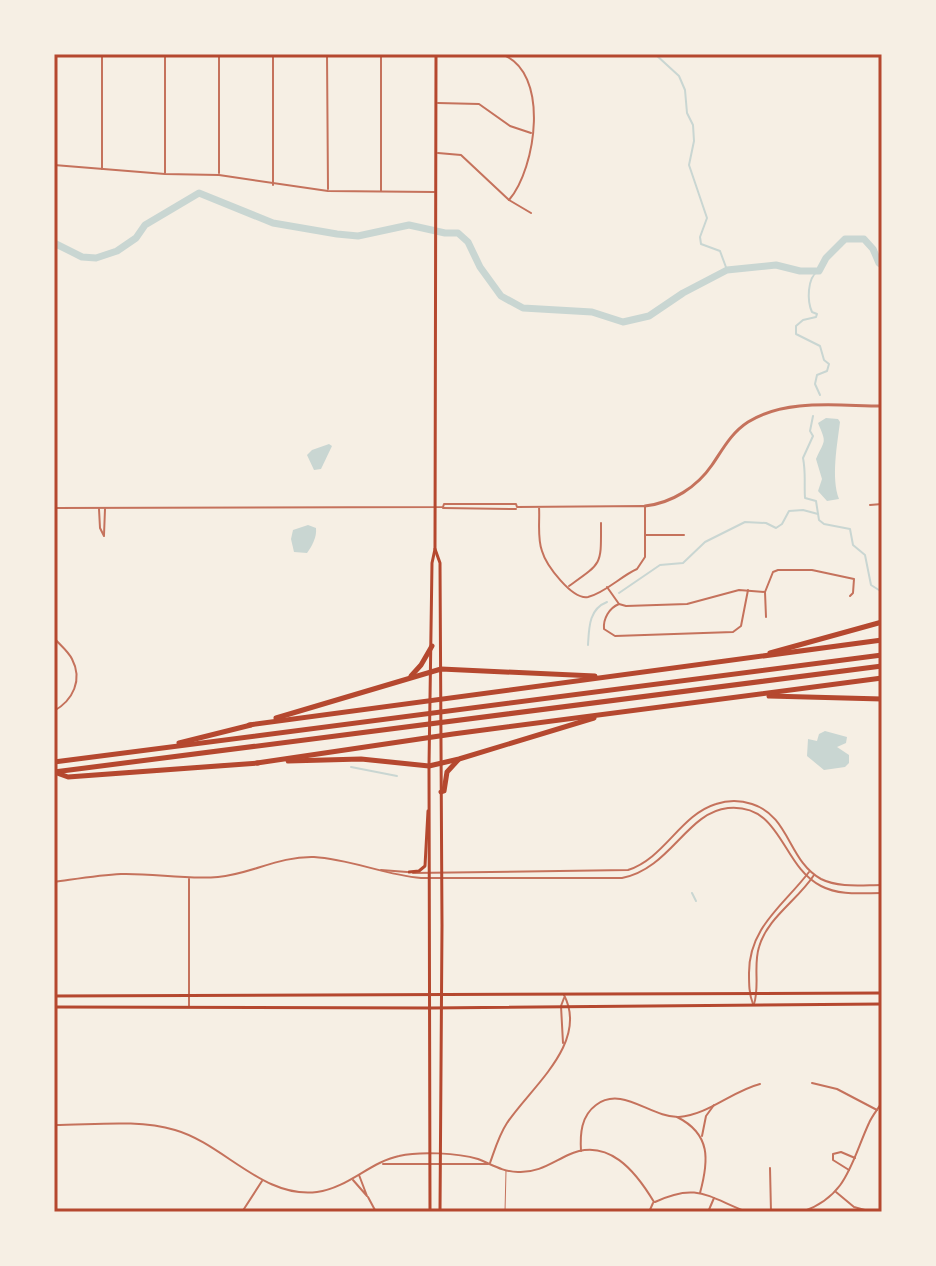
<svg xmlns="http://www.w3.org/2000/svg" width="936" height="1266" font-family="'Asap Condensed',sans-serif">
<rect width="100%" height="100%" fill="#f6efe4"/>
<g fill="#c9d6d2">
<path d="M826 418 838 419 840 422C837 446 831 478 839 499L827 501 818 491 822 479 816 459C825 439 827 444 818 423Z"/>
<polygon points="329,444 332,446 321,469 314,470 307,455 312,450"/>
<path d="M308 525 316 528C317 537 312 546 307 553L294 552 291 539 293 530Z"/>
<polygon points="825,731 847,737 846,743 837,747 849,755 849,763 845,767 824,770 807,756 808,739 817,741 819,734"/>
</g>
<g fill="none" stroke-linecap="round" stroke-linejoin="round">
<g stroke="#c9d6d2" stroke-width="2">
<polyline points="655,54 679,76 685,90 687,113 693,125 694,141 689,165 707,218 700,237 701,244 720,251 727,270"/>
<path d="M818 271C807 278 807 301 812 312L817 314 816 317 803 320 796 326V334L820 346 824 360 829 364 827 371 817 375 815 384 820 395"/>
<path d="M813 416 810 431 813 436 803 458C806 473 804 483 805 498L816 501 819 520 824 524 850 529 853 545 865 555 871 585 882 592"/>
<polyline points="619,593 660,565 683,563 705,542 745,522 766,523 776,528 782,524 789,511 803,510 818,514"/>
<path d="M588 645C589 627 589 609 607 602"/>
<polyline points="351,767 397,776"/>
<polyline points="692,893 696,901"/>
</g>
<polyline stroke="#c9d6d2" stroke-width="7" points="54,243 82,257 96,258 117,251 136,238 145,225 199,193 273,223 337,234 358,236 409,225 445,233 458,233 468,242 480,267 501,296 523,308 592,312 623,322 649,316 683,293 727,270 776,265 800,271 819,271 826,258 845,239 864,239 873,249 879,263 882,265"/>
<polyline stroke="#c5725c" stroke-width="1" points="505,1212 506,1171"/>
<g stroke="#c5725c" stroke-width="2">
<polyline points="102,54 102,169"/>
<polyline points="219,54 219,173"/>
<polyline points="273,54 273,185"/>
<polyline points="327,54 328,189"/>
<polyline points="381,54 381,191"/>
<path d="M501 54C551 71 536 169 509 200"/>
<polyline points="438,103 479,104 510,126 531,133"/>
<polyline points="438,153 461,155 509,200 531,213"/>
<polyline points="54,165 165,174 219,175 328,191 434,192"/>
<polyline points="165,173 165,54"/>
<polyline points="870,505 882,504"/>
<path d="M54 508 443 507 444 504H516L517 507 645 506V557L637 569C621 576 605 593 588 597 572 600 546 565 542 551 537 538 540 521 539 507"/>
<polyline points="443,508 516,509"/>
<polyline points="99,509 100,528 104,536"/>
<polyline points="104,535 105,509"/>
<polyline points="645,535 684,535"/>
<path d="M569 586C603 562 601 565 601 523"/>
<polyline points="607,587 619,604 626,606 687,604 739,590 765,592"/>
<path d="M619 604C609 608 603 619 604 629L615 636 733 632 741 626 748 590"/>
<polyline points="766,617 765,592 773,572 778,570 812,570 854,579 853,593 850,596"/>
<path d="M54 638C60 645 68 651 72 659 83 680 73 700 54 711"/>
<polyline points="381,870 407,872"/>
<path d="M413 873 628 870C665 858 680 815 716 804 728 800 740 800 752 804 790 816 788 861 821 879 839 888 862 885 882 885"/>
<path d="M54 882C76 879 99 875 121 874 153 873 186 880 218 877 251 874 279 856 314 857 350 859 385 875 421 878H622C670 869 687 812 728 808 782 803 781 866 821 886 840 896 862 893 882 893"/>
<path d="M753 1004C749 994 749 984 749 973 749 927 784 905 809 872"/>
<path d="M754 1004C760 986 753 966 759 947 767 918 798 900 814 875"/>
<polyline points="189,1007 189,879"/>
<polyline points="563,1043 561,1006 564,998"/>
<polyline points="812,1083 837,1089 877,1110"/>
<path d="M677 1117C711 1134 709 1160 700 1193"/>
<path d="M54 1125C93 1125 137 1119 175 1130 224 1144 263 1199 317 1192 348 1188 370 1162 399 1156 420 1151 458 1153 478 1159 491 1164 503 1172 518 1172 538 1173 551 1163 568 1155 608 1136 636 1172 654 1202"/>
<polyline points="702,1136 706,1116 714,1105"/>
<path d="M581 1151C580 1134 581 1116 596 1105 622 1085 651 1118 679 1117 708 1115 732 1091 760 1084"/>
<path d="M490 1163C495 1149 499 1135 507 1123 531 1087 589 1043 564 995"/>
<polyline points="383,1164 488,1164"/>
<polyline points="770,1168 771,1212"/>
<polyline points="849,1170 833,1160 833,1154 841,1152 855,1158"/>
<polyline points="353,1180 367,1196 359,1175"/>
<polyline points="836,1192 854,1207 872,1212"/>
<polyline points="368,1197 376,1212"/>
<path d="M655 1202C697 1182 708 1197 747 1212"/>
<polyline points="242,1212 262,1181"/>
<polyline points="649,1212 653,1203"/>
<polyline points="708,1212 714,1198"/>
<path d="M802 1212C848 1196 851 1162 869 1123 872 1116 878 1109 882 1102"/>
</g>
<path stroke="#c5725c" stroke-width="3" d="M645 506C672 503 697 487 712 465 723 449 731 433 748 422 786 398 839 406 882 406"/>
<g stroke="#b5482f" stroke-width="3">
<polyline points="435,549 440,563 442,925 440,1212"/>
<polyline points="409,872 419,871 425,866 428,811"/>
<polyline points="54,996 882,993"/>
<polyline points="54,1007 431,1008 882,1004"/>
<polyline points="430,1212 429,766 432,563 435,549 436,54"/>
</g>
<g stroke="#b5482f" stroke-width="5">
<polyline points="770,653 882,622"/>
<polyline points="411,676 421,665 432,646"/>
<polyline points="769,696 882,699"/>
<polyline points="276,718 441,669 595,676"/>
<polyline points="249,725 882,640"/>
<polyline points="179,743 251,725"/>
<polyline points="288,761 361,759 429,766 459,759 594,718"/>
<polyline points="54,762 882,655"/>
<polyline points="257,763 453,734 882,678"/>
<polyline points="54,772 882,666"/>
<polyline points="57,773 68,777 258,763"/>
<polyline points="441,792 444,791 447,772 458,760"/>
</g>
</g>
<rect width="936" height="1266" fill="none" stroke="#f6efe4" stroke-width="112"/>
<rect x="56" y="56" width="824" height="1154" fill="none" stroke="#b5482f" stroke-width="3"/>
</svg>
